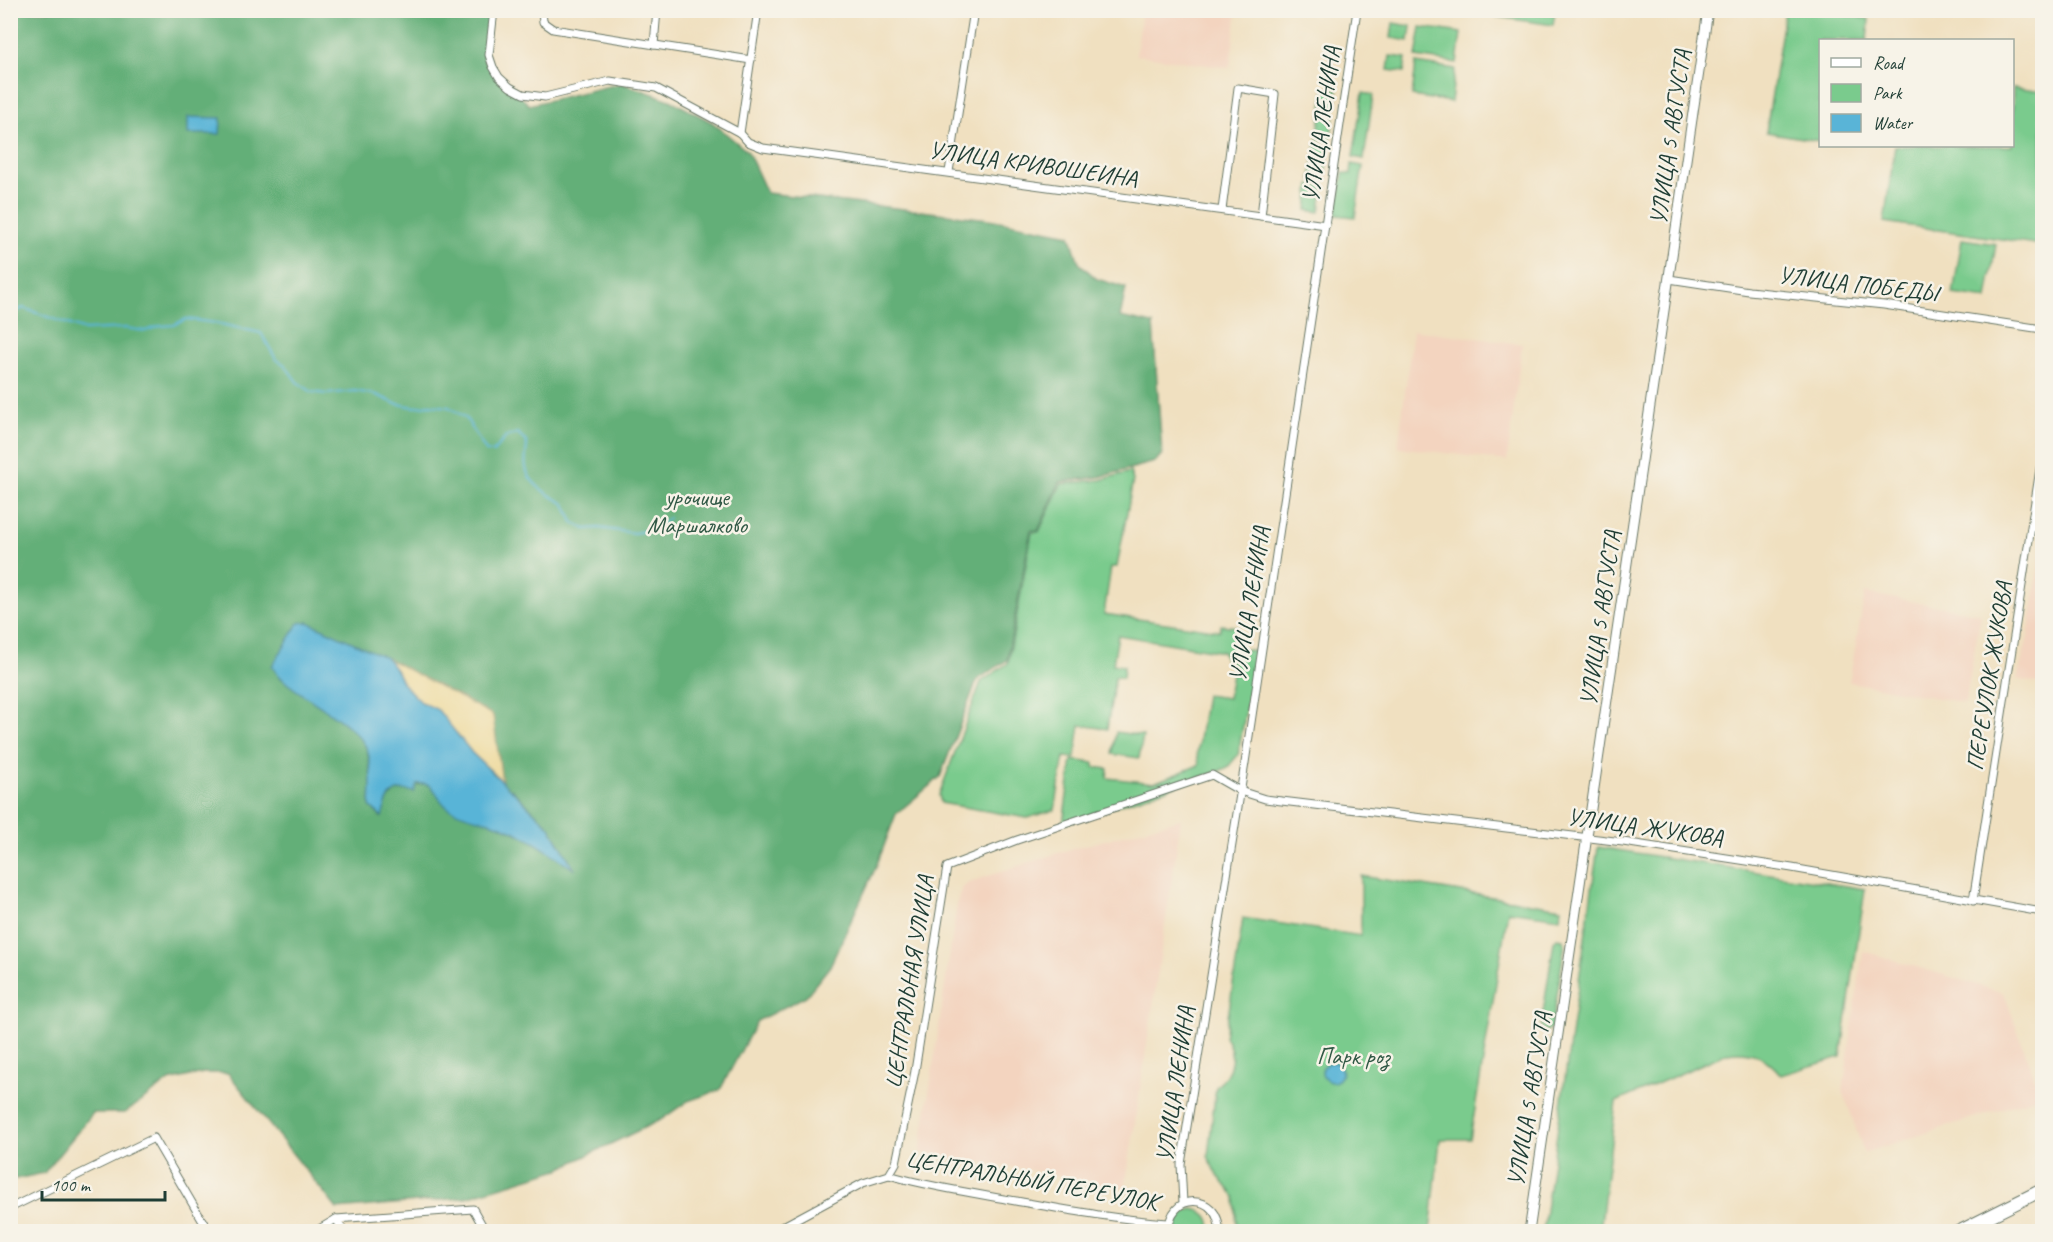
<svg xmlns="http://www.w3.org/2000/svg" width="2053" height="1242" font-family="Caveat,sans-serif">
<rect width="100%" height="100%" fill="#f7f3e8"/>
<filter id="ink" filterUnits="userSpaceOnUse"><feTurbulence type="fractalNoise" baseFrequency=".0167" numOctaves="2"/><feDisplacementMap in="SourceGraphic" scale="12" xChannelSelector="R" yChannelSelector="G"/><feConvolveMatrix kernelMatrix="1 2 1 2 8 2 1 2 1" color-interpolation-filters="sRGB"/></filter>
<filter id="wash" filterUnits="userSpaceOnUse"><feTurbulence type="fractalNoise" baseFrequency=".008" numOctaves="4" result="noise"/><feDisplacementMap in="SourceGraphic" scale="24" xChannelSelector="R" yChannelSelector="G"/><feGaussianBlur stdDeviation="1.35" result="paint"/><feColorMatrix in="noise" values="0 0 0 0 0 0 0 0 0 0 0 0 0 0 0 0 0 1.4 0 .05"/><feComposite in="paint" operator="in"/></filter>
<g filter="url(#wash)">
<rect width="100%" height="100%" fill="#f0e0c0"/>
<g fill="#f3d4bf">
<polygon points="1142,11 1237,11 1230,68 1136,55"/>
<polygon points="1413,330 1522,344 1507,461 1398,447"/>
<polygon points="2042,544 2042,684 2017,679 2028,637"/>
<polygon points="1865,593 1981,614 1965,703 1849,682"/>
<polygon points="1181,819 1125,1189 1030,1170 920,1153 958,898 962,888 970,882 1061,852"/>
<polygon points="1863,951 2004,993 2041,1096 1864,1153 1843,1091"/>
</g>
<g fill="#7acb8d" stroke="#4c8460" stroke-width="1.5">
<polygon points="1456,11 1555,11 1553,25"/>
<polygon points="1785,11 1819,11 1869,19 1867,40 1820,40 1820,141 1766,132"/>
<polygon points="1393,23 1411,26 1409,41 1391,38"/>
<polygon points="1421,27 1461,33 1457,63 1416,57"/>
<polygon points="1390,56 1406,58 1404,72 1388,70"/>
<polygon points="1416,63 1455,69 1451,102 1412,96"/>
<polygon points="1325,88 1338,90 1335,109 1322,107"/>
<polygon points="2013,88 2042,92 2042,245 1884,222 1895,146 2012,146"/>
<polygon points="1363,93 1373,95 1364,159 1353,157"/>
<polygon points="1321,114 1334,116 1330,141 1317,139"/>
<polygon points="1316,145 1329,147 1324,181 1311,179"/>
<polygon points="1352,164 1363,166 1355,217 1336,215 1343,173 1351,174"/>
<polygon points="1310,185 1323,187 1320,212 1307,210"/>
<polygon points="1962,239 1996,244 1987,299 1953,294"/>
<polygon points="1130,472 1133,480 1117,567 1111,567 1104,614 1220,631 1221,625 1238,627 1232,663 1226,662 1223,652 1118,635 1113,664 1124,666 1123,678 1115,677 1107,729 1080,725 1075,758 1064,757 1055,810 1027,818 941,803 939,795 981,682 1008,663 1032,532 1039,532 1061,484 1100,480"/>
<polygon points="1236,648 1256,651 1238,755 1228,767 1219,771 1063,824 1072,760 1094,763 1094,767 1108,769 1107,778 1154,783 1199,765 1197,753 1206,695 1228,698"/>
<polygon points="1116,732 1143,736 1139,758 1112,754"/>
<path d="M1598 847 1865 889 1841 1057 1781 1075C1767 1057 1751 1049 1727 1053L1616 1102 1600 1231H1543Z"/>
<path d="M1361 876 1561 908 1560 918 1508 911 1470 1139H1440L1430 1231H1237L1235 1197 1215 1172 1208 1156 1216 1087C1232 1073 1237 1055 1225 1037L1243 918 1361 936Z"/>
<polygon points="1557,938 1563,939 1565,943 1552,1027 1547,1031 1543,1029 1541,1026 1554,941"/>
<path d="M1192 1209C1204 1210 1213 1218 1210 1231H1177C1175 1220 1181 1213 1192 1209Z"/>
</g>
<path fill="#63af78" stroke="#417656" stroke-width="1.5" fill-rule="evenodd" d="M11 11H490L484 60 529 105 622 83 670 100 713 123 748 152 767 193 989 219 1070 235 1079 263 1097 279 1126 288 1120 317 1153 324 1162 454 1155 462 1099 477 1060 482 1038 531 1031 530 1007 660 977 680 940 777 896 814 876 867 830 966 806 996 757 1021 720 1090 688 1101 662 1119 559 1169 463 1198 337 1209 228 1073H203L169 1081 125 1113H93L44 1173 16 1179 11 1177ZM277 674 511 789 550 827 574 869 534 841 439 797 435 789 426 783 395 791 386 802 381 817 370 806C371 792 372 758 365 745 350 720 301 694 277 674Z"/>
<polygon fill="#eeda9e" stroke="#868c69" stroke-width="1.5" points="387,658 493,715 502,781 472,753 438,710 421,702 403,684 396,670"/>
<g fill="#59b4d7" stroke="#3c7886" stroke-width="1.5">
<polygon points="188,117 221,118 220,134 188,134"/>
<path d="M308 622 387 658 396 670 403 684 421 702 438 710 472 753 550 827 575 870C552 854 531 838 504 827 488 820 461 817 447 807 434 797 438 782 417 784L414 792C391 785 387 798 382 817L370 806C371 791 372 760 366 747 357 728 319 706 302 694 290 686 279 678 272 666L299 623Z"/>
<circle cx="1332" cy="1072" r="10"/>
</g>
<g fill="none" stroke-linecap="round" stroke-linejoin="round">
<path stroke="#59b4d7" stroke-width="2" d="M10 315 23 308 85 330 125 328 145 331 160 326 174 325 186 319 216 323 261 333 276 359 285 365 297 382 312 392 326 394 355 391 377 395 394 403 414 407 430 405 449 407 466 418 486 451 493 452 506 437 518 433 527 443C527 451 524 460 526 468 529 485 551 496 565 504L573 522 585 529 599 528 634 533 655 529 669 518"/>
</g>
</g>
<g filter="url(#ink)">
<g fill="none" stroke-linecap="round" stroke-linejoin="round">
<g stroke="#687665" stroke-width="9">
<g id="street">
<polyline points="494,10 489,55 493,67 499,77 510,87 523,94 545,97 610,81 656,88 740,133 748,142 763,148 1326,225"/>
<polyline points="542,10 543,22 553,29 751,60"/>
<polyline points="654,45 657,10"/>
<polyline points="740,133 758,10"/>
<polyline points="949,172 974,10"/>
<polyline points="1222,210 1238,88 1275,94 1261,216"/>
<polyline points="1669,279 1749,291 1884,305 2042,329"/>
<polyline points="1973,901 2042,456"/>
<path d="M889 1175C929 1187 969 1192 1010 1200 1062 1209 1115 1219 1168 1223"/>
<polyline points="1183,1203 1181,1164 1245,763 1357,10"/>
<polyline points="10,1208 154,1138 209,1232"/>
<polyline points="336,1219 344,1232"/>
<polyline points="314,1232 336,1219 473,1209 486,1232"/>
<polyline points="772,1232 863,1183 889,1175 896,1163 915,1071 947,867 1017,840 1212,775 1240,791 1265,799 1623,842 1792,868 2042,912"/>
<path d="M1169 1232C1167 1191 1221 1192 1219 1232"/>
</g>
</g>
<g stroke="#687665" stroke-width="11">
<polyline id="secondary" points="1529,1232 1708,10"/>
</g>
<g stroke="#687665" stroke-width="14">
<polyline id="highway" points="1958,1232 2042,1190"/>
</g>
<use href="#street" stroke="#fff" stroke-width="7"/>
<use href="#secondary" stroke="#fff" stroke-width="9"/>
<use href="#highway" stroke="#fff" stroke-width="12"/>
</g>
</g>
<g text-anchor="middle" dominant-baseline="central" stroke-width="5" stroke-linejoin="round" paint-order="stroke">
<g font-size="24" fill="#1f3d34" stroke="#f7f3e8">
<text transform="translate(1321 124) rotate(-82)">УЛИЦА ЛЕНИНА</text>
<text transform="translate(1670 137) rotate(-82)">УЛИЦА 5 АВГУСТА</text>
<text transform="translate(1033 164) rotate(8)">УЛИЦА КРИВОШЕИНА</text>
<text transform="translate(1858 284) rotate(7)">УЛИЦА ПОБЕДЫ</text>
<text transform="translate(1249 604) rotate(-81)">УЛИЦА ЛЕНИНА</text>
<text transform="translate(1600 618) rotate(-82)">УЛИЦА 5 АВГУСТА</text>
<text transform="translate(1989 676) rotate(-81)">ПЕРЕУЛОК ЖУКОВА</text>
<text transform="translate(1645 827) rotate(8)">УЛИЦА ЖУКОВА</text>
<text transform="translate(909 982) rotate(-81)">ЦЕНТРАЛЬНАЯ УЛИЦА</text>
<text transform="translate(1175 1084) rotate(-82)">УЛИЦА ЛЕНИНА</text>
<text transform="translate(1529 1099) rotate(-81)">УЛИЦА 5 АВГУСТА</text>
<text transform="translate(1032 1180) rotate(10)">ЦЕНТРАЛЬНЫЙ ПЕРЕУЛОК</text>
</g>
<g font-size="24" fill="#315946" stroke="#f7f3e8">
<text x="697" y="497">урочище<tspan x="697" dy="28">Маршалково</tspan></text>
<text x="1353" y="1056">Парк роз</text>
</g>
</g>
<rect width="2053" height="1242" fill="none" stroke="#f7f3e8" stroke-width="36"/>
<rect x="1819" y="39" width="195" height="108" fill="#f7f3e8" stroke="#a1aaa0" stroke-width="1.5"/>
<rect x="1831" y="58" width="30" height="9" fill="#ffffff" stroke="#a1aaa0" stroke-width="1.5"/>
<text x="1873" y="69" font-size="18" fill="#1f3d34">Road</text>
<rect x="1831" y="84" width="30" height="18" fill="#7acb8d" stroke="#a1aaa0" stroke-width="1.5"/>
<text x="1873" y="99" font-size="18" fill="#1f3d34">Park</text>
<rect x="1831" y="114" width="30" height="18" fill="#59b4d7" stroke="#a1aaa0" stroke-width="1.5"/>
<text x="1873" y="129" font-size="18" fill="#1f3d34">Water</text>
<path d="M42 1191v9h123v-9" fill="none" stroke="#1f3d34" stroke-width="3"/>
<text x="51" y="1191" font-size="18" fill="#1f3d34" stroke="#f7f3e8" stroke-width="4.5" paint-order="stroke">100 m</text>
</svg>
